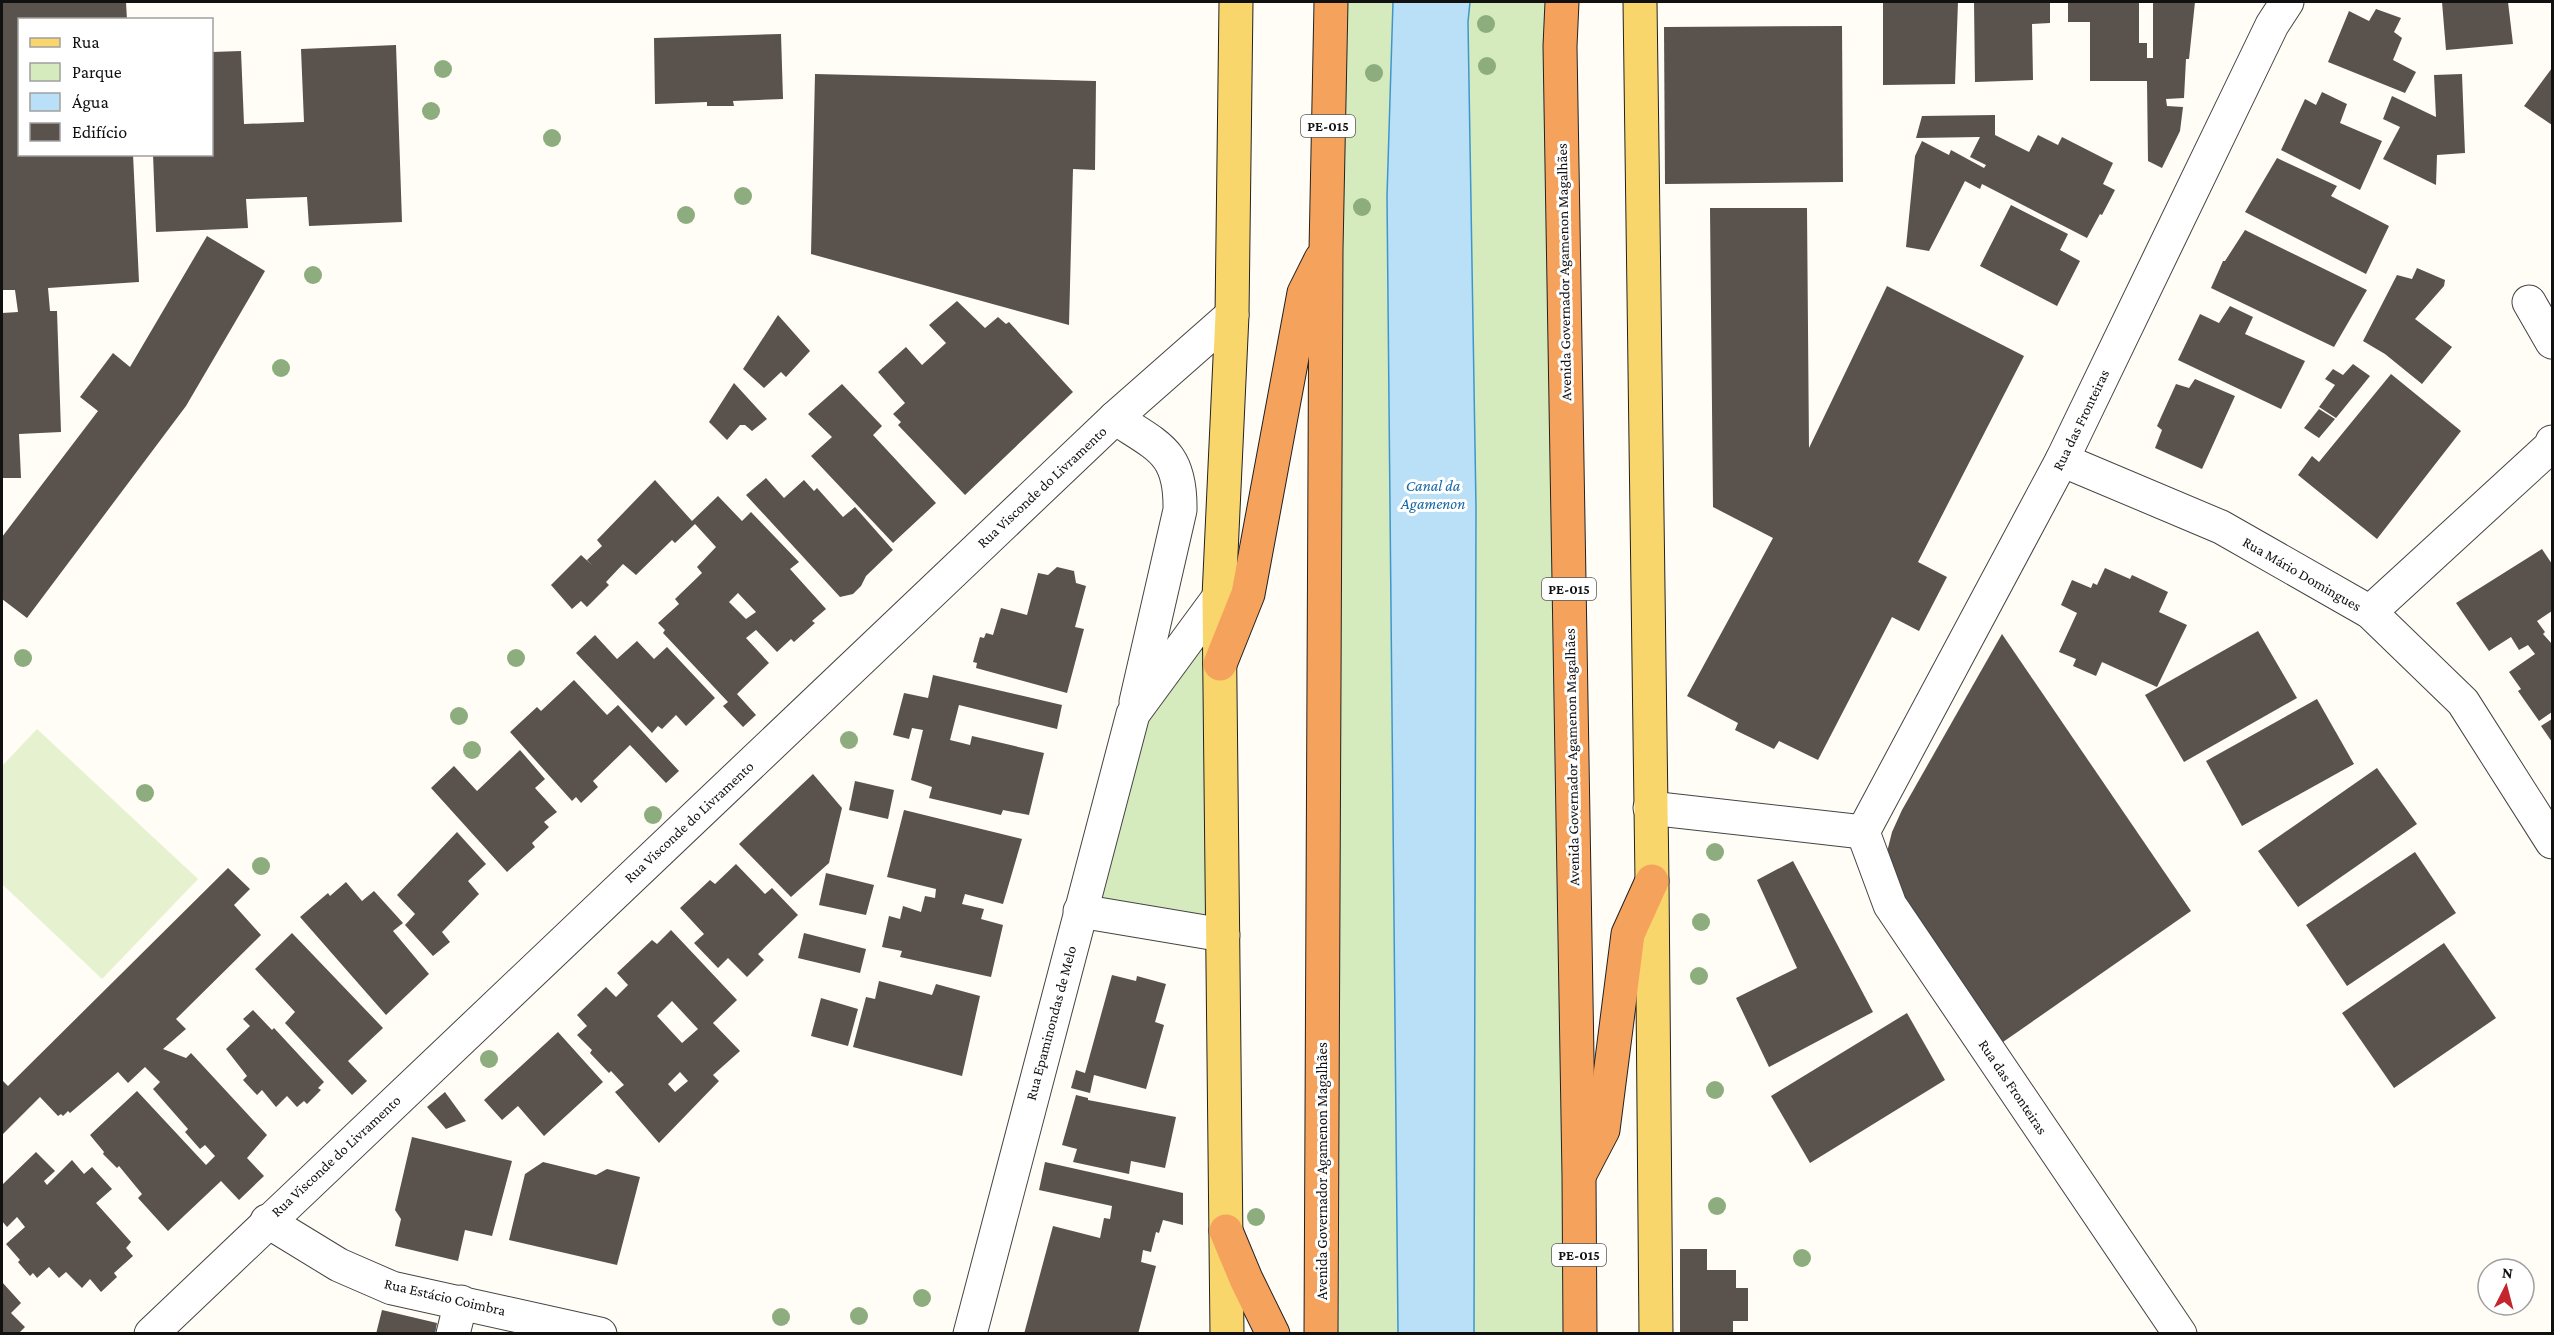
<svg xmlns="http://www.w3.org/2000/svg" width="2554" height="1335" font-family="'Crimson Pro',serif">
<rect width="100%" height="100%" fill="#fffdf5"/>
<g fill="#d5ebbd">
<polygon points="1331,2 1562,2 1580,1333 1321,1334"/>
<polygon points="1219,597 1223,935 1080,911 1133,714"/>
</g>
<polygon fill="#e6f2cf" points="37,729 198,879 102,979 2,884 2,766"/>
<polygon fill="#b9e0f7" stroke="#3f96cf" stroke-width="1.5" points="1393,2 1470,2 1468,22 1476,507 1474,1333 1398,1333 1387,196"/>
<g fill="#5a524d" fill-rule="evenodd">
<polygon points="2,2 126,2 127,20 20,20 20,154 133,154 139,282 48,288 50,311 57,311 61,432 19,434 21,478 2,478 2,313 18,312 15,290 2,290"/>
<polygon points="1883,2 1958,2 1955,84 1883,85"/>
<polygon points="1974,2 2050,2 2050,23 2032,24 2033,80 1975,82"/>
<polygon points="2068,2 2139,2 2139,43 2147,43 2147,58 2153,58 2153,2 2195,2 2189,59 2186,59 2184,98 2166,99 2167,106 2183,107 2180,131 2162,168 2148,161 2147,81 2090,81 2090,22 2068,22"/>
<polygon points="2442,2 2508,2 2513,44 2446,50"/>
<polygon points="2376,9 2401,18 2394,32 2402,38 2393,60 2416,72 2405,93 2328,62 2349,11 2369,21"/>
<polygon points="1842,26 1843,182 1665,184 1664,27"/>
<polygon points="781,34 783,99 733,101 734,106 707,106 707,102 655,104 654,38"/>
<polygon points="396,45 402,222 309,226 307,197 246,199 248,228 156,232 153,154 212,154 212,52 241,51 244,124 304,122 301,49"/>
<polygon points="2552,68 2552,125 2524,106"/>
<polygon points="815,74 1096,81 1095,170 1073,169 1069,325 811,254"/>
<polygon points="2462,74 2465,153 2437,155 2436,185 2383,159 2400,127 2383,119 2392,96 2436,117 2434,75"/>
<polygon points="2322,92 2347,104 2340,123 2382,141 2360,190 2281,150 2305,99 2316,105"/>
<polygon points="1995,115 1995,135 2029,152 2038,135 2058,145 2062,137 2113,163 2103,184 2115,190 2102,215 2100,214 2087,238 1982,184 1980,189 1965,181 1929,251 1906,247 1915,156 1922,141 1949,155 1951,150 1984,168 1986,165 1970,157 1980,137 1916,138 1922,116"/>
<polygon points="2277,158 2337,186 2331,196 2389,226 2366,274 2245,212"/>
<polygon points="2011,205 2068,234 2060,250 2080,261 2057,306 1980,266"/>
<polygon points="1710,208 1807,208 1809,448 1887,286 2024,356 1918,562 1947,577 1919,631 1892,617 1818,760 1779,741 1774,749 1735,730 1738,723 1687,696 1773,538 1713,507"/>
<polygon points="2245,230 2367,290 2334,347 2211,288 2223,261 2225,261"/>
<polygon points="207,236 265,271 186,406 27,618 2,599 2,537 98,411 80,397 113,353 130,367"/>
<polygon points="2417,268 2445,280 2444,286 2415,319 2452,347 2422,384 2385,354 2363,341 2397,275 2412,279"/>
<polygon points="957,301 985,328 998,317 1006,324 1009,322 1073,392 965,495 898,425 901,422 893,414 905,403 878,372 906,347 922,365 946,343 929,325"/>
<polygon points="2230,306 2253,317 2245,334 2305,361 2281,409 2178,360 2200,314 2219,323"/>
<polygon points="778,315 810,351 786,377 781,372 764,388 743,369"/>
<polygon points="2353,364 2370,376 2336,418 2319,407 2335,385 2325,379 2333,369 2343,375"/>
<polygon points="2391,374 2461,431 2377,539 2298,475 2312,456 2319,462"/>
<polygon points="2195,379 2235,396 2202,469 2155,448 2162,430 2157,426 2176,384 2189,388"/>
<polygon points="734,383 767,419 752,431 745,425 740,425 727,440 709,422"/>
<polygon points="842,384 882,426 873,435 936,503 893,543 811,456 832,437 808,414"/>
<polygon points="2319,409 2335,419 2319,438 2304,428"/>
<polygon points="766,478 784,498 804,480 814,491 817,488 843,517 855,507 893,550 866,576 861,586 853,594 840,597 746,495"/>
<path d="M655 480 692 521 718 496 742 521 751 512 799 562 790 569 826 609 812 621 815 623 794 642 791 639 777 652 756 630 746 638 769 663 737 694 756 715 743 727 723 706 728 702 663 633 665 630 658 623 679 604 675 599 702 573 697 567 716 547 695 524 675 543 672 540 636 575 623 564 606 582 609 585 587 607 581 601 572 609 551 585 581 555 593 566 587 560 602 546 597 540ZM738 593 756 612 746 619 729 602Z"/>
<polygon points="2542,549 2552,564 2552,611 2537,621 2545,632 2543,634 2552,644 2552,712 2539,721 2518,691 2521,689 2509,672 2535,654 2528,645 2519,650 2511,637 2489,651 2456,603"/>
<polygon points="1057,567 1074,571 1076,583 1086,586 1075,627 1084,629 1067,693 976,668 977,663 973,662 980,637 984,638 986,633 993,635 1001,608 1027,615 1038,573 1048,575"/>
<polygon points="2105,568 2130,579 2132,575 2168,592 2159,612 2187,625 2157,687 2102,662 2096,676 2073,666 2076,659 2059,652 2077,613 2061,605 2072,580 2091,588 2093,583 2097,585"/>
<polygon points="2258,631 2297,698 2184,762 2145,695"/>
<polygon points="2002,634 2191,911 2003,1042 1889,874 1886,856 1892,832 1902,810"/>
<polygon points="595,635 617,659 637,641 654,659 667,647 715,698 686,726 676,715 662,729 658,726 652,733 576,653"/>
<polygon points="933,675 1062,705 1057,729 959,705 950,740 970,745 972,736 1044,753 1029,815 1003,810 1001,815 929,798 932,787 911,780 923,730 912,728 909,739 893,735 904,693 928,698"/>
<polygon points="574,680 607,715 618,705 679,771 666,783 630,745 593,781 598,787 581,803 576,797 572,801 510,732 537,707 541,711"/>
<polygon points="2317,699 2354,764 2242,826 2206,761"/>
<polygon points="2552,719 2552,742 2541,726"/>
<polygon points="520,750 545,779 535,788 557,812 544,822 549,827 532,843 535,847 507,872 431,788 454,766 477,791"/>
<polygon points="2377,768 2417,824 2298,907 2258,851"/>
<polygon points="813,774 842,808 829,863 791,897 739,844"/>
<polygon points="855,781 894,790 888,819 849,810"/>
<polygon points="904,810 1022,839 1003,904 965,894 962,904 984,909 981,919 1003,925 991,977 900,957 902,951 882,947 889,916 900,919 903,906 921,912 925,896 935,898 936,889 887,877"/>
<polygon points="457,832 486,864 468,881 479,894 442,932 450,942 433,956 405,925 415,914 397,895"/>
<polygon points="2415,852 2456,913 2347,986 2306,925"/>
<polygon points="1793,861 1873,1012 1769,1067 1736,998 1797,968 1757,880"/>
<polygon points="736,864 765,894 772,888 798,915 758,954 764,960 747,977 728,958 718,968 694,943 704,934 680,908 710,880 715,884"/>
<polygon points="228,868 250,889 234,905 261,935 176,1019 186,1029 163,1049 186,1058 191,1053 267,1135 247,1158 264,1176 239,1200 221,1181 168,1231 138,1198 142,1194 119,1166 117,1168 103,1154 104,1152 90,1135 137,1091 206,1165 215,1156 205,1145 200,1149 185,1132 188,1129 153,1089 160,1082 145,1067 128,1083 118,1072 70,1113 68,1111 63,1116 61,1114 58,1116 40,1097 2,1135 2,1080 8,1086"/>
<polygon points="826,873 874,885 866,915 819,905"/>
<polygon points="346,882 362,901 374,891 403,923 393,931 429,974 386,1015 300,917 328,893 330,896"/>
<path d="M671 930 737 1000 713 1023 740 1051 713 1075 719 1081 659 1143 615 1092 624 1085 611 1071 609 1073 590 1053 592 1050 577 1035 587 1026 577 1015 606 987 616 997 628 985 617 973 652 940 657 944ZM672 1001 698 1029 682 1043 657 1016ZM680 1072 688 1081 675 1092 668 1084Z"/>
<polygon points="292,933 383,1028 348,1061 367,1081 352,1095 285,1023 295,1012 255,969"/>
<polygon points="804,933 866,949 860,973 798,958"/>
<polygon points="2444,943 2496,1018 2394,1088 2342,1013"/>
<polygon points="1112,975 1136,981 1137,976 1166,984 1155,1022 1164,1025 1146,1089 1094,1075 1090,1093 1071,1088 1076,1070 1085,1073"/>
<polygon points="879,981 932,995 936,984 980,996 962,1076 853,1047 866,997 875,999"/>
<polygon points="821,998 858,1009 848,1046 811,1036"/>
<polygon points="253,1010 272,1030 274,1028 324,1082 318,1088 321,1090 307,1104 304,1101 297,1107 287,1096 276,1107 262,1090 257,1095 243,1080 247,1076 226,1049 250,1026 243,1019"/>
<polygon points="1907,1013 1945,1080 1810,1163 1771,1096"/>
<polygon points="558,1032 603,1082 544,1136 518,1106 502,1120 484,1100"/>
<polygon points="445,1092 466,1121 446,1129 427,1107"/>
<polygon points="1076,1095 1088,1098 1088,1100 1176,1117 1165,1168 1131,1161 1129,1174 1073,1162 1077,1149 1062,1145"/>
<polygon points="412,1137 512,1161 492,1236 465,1230 458,1261 395,1246 401,1219 395,1210"/>
<polygon points="36,1152 55,1171 44,1181 47,1185 72,1160 84,1174 92,1167 112,1189 96,1203 131,1242 126,1248 133,1256 114,1273 117,1277 101,1292 90,1279 82,1288 66,1272 59,1278 49,1267 37,1278 33,1273 30,1276 18,1262 20,1260 6,1244 25,1227 17,1217 7,1227 2,1221 2,1185"/>
<polygon points="543,1162 596,1175 607,1169 640,1177 617,1265 509,1240 525,1174"/>
<polygon points="1045,1162 1183,1193 1183,1225 1163,1220 1159,1233 1156,1232 1151,1252 1143,1250 1141,1262 1156,1266 1138,1334 1024,1334 1053,1226 1100,1238 1104,1218 1110,1219 1112,1206 1039,1190"/>
<polygon points="1680,1249 1707,1249 1707,1270 1736,1270 1736,1288 1748,1288 1748,1321 1733,1321 1733,1334 1680,1334"/>
<polygon points="2,1282 21,1303 11,1313 25,1327 18,1334 2,1334"/>
<polygon points="382,1310 437,1323 435,1334 376,1334"/>
</g>
<g fill="none" stroke-linecap="round" stroke-linejoin="round">
<g stroke="#444" stroke-width="35">
<g id="minor">
<polyline points="2529,302 2552,342"/>
<path d="M1115 418C1159 447 1181 452 1180 510L1136 702"/>
<polyline points="2062,460 2221,527 2370,612 2463,702 2552,842"/>
<polyline points="2370,612 2551,446 2552,442"/>
<polyline points="1650,808 1863,832"/>
<polyline points="1080,911 1223,935"/>
<polyline points="267,1221 339,1265 392,1288 600,1334"/>
<polyline points="151,1334 1115,418 1232,315"/>
<polyline points="453,1334 461,1302"/>
<polyline points="970,1334 1133,714 1219,597"/>
<polyline points="2180,1334 1890,905 1863,832 2062,460 2272,25 2287,2"/>
</g>
</g>
<g stroke="#222" stroke-width="35">
<g id="major">
<polyline points="1640,2 1652,881 1656,1334"/>
<polyline points="1227,1334 1219,597 1232,315 1236,2"/>
</g>
</g>
<g stroke="#222" stroke-width="35">
<g id="highway">
<polyline points="1562,2 1560,46 1579,1176 1580,1334"/>
<polyline points="1220,664 1248,594 1304,293 1321,259"/>
<polyline points="1581,1172 1603,1130 1628,934 1652,881"/>
<polyline points="1226,1231 1246,1279 1273,1334"/>
<polyline points="1321,1334 1326,250 1331,2"/>
</g>
</g>
<use href="#minor" stroke="#fff" stroke-width="33"/>
<use href="#major" stroke="#f9d66b" stroke-width="33"/>
<use href="#highway" stroke="#f5a25d" stroke-width="33"/>
</g>
<g fill="#8dad7f">
<circle cx="1486" cy="24" r="9"/>
<circle cx="1487" cy="66" r="9"/>
<circle cx="443" cy="69" r="9"/>
<circle cx="1374" cy="73" r="9"/>
<circle cx="431" cy="111" r="9"/>
<circle cx="552" cy="138" r="9"/>
<circle cx="743" cy="196" r="9"/>
<circle cx="1362" cy="207" r="9"/>
<circle cx="686" cy="215" r="9"/>
<circle cx="313" cy="275" r="9"/>
<circle cx="281" cy="368" r="9"/>
<circle cx="23" cy="658" r="9"/>
<circle cx="516" cy="658" r="9"/>
<circle cx="459" cy="716" r="9"/>
<circle cx="849" cy="740" r="9"/>
<circle cx="472" cy="750" r="9"/>
<circle cx="145" cy="793" r="9"/>
<circle cx="653" cy="815" r="9"/>
<circle cx="1715" cy="852" r="9"/>
<circle cx="261" cy="866" r="9"/>
<circle cx="1701" cy="922" r="9"/>
<circle cx="1699" cy="976" r="9"/>
<circle cx="489" cy="1059" r="9"/>
<circle cx="1715" cy="1090" r="9"/>
<circle cx="1717" cy="1206" r="9"/>
<circle cx="1256" cy="1217" r="9"/>
<circle cx="1802" cy="1258" r="9"/>
<circle cx="922" cy="1298" r="9"/>
<circle cx="859" cy="1316" r="9"/>
<circle cx="781" cy="1317" r="9"/>
</g>
<g text-anchor="middle" dominant-baseline="central" stroke-width="6" stroke-linejoin="round" paint-order="stroke">
<g fill="#fff" stroke="#585858" stroke-width="1.5">
<rect x="1301" y="115" width="54" height="22" rx="4.5"/>
<rect x="1542" y="578" width="54" height="22" rx="4.5"/>
<rect x="1552" y="1244" width="54" height="22" rx="4.5"/>
</g>
<g font-size="14" font-weight="bold" fill="#111">
<text x="1328" y="126">PE-015</text>
<text x="1569" y="589">PE-015</text>
<text x="1579" y="1255">PE-015</text>
</g>
<g font-size="15" fill="#111" stroke="#fff">
<text transform="translate(1564 272) rotate(-91)">Avenida Governador Agamenon Magalhães</text>
<text transform="translate(2081 420) rotate(-64)">Rua das Fronteiras</text>
<text transform="translate(1042 487) rotate(-43)">Rua Visconde do Livramento</text>
<text transform="translate(2302 574) rotate(30)">Rua Mário Domingues</text>
<text transform="translate(1572 757) rotate(-91)">Avenida Governador Agamenon Magalhães</text>
<text transform="translate(689 822) rotate(-43)">Rua Visconde do Livramento</text>
<text transform="translate(1051 1023) rotate(-75)">Rua Epaminondas de Melo</text>
<text transform="translate(2013 1087) rotate(56)">Rua das Fronteiras</text>
<text transform="translate(336 1156) rotate(-43)">Rua Visconde do Livramento</text>
<text transform="translate(1322 1171) rotate(-90)">Avenida Governador Agamenon Magalhães</text>
<text transform="translate(445 1297) rotate(13)">Rua Estácio Coimbra</text>
</g>
<g font-size="16" font-style="italic" fill="#1768a6" stroke="#fff">
<text x="1433" y="485">Canal da<tspan x="1433" dy="18">Agamenon</tspan></text>
</g>
</g>
<rect width="2554" height="1335" fill="none" stroke="#111111" stroke-width="6"/>
<rect x="18" y="18" width="195" height="138" fill="#ffffff" stroke="#a0a0a0" stroke-width="1.5"/>
<rect x="30" y="38" width="30" height="9" fill="#f9d66b" stroke="#a0a0a0" stroke-width="1.5"/>
<text x="72" y="48" font-size="18" fill="#111111">Rua</text>
<rect x="30" y="63" width="30" height="18" fill="#d5ebbd" stroke="#a0a0a0" stroke-width="1.5"/>
<text x="72" y="78" font-size="18" fill="#111111">Parque</text>
<rect x="30" y="93" width="30" height="18" fill="#b9e0f7" stroke="#a0a0a0" stroke-width="1.5"/>
<text x="72" y="108" font-size="18" fill="#111111">Água</text>
<rect x="30" y="123" width="30" height="18" fill="#5a524d" stroke="#a0a0a0" stroke-width="1.5"/>
<text x="72" y="138" font-size="18" fill="#111111">Edifício</text>
<g transform="translate(2506 1287) rotate(6)"><circle r="28" fill="#ffffff" stroke="#a0a0a0" stroke-width="1.5"/>
<path d="M0-4.5L10 22L0 15L-10 22Z" fill="#c4262e"/>
<text y="-9" font-size="16" font-weight="bold" text-anchor="middle" fill="#111111">N</text>
</g>
</svg>
